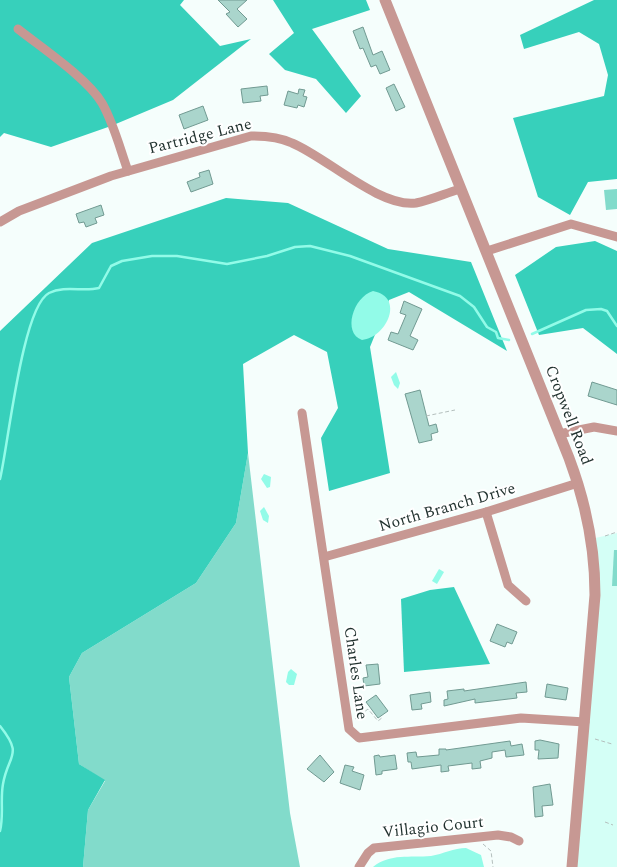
<svg xmlns="http://www.w3.org/2000/svg" width="617" height="867" font-family="Spectral,serif">
<rect width="100%" height="100%" fill="#f5fefc"/>
<polygon fill="#d4fff6" points="617,533 617,867 572,867 591,647 591,539"/>
<g fill="#82dbcb">
<polygon points="617,189 617,209 606,210 604,190"/>
<polygon points="248,453 290,813 300,867 83,867 88,810 105,781 79,764 69,677 82,653 196,583 236,523"/>
<polygon points="614,550 617,550 617,586 612,586"/>
</g>
<g fill="#37d0bb">
<polygon points="0,0 184,0 180,5 220,46 251,39 173,100 111,126 51,147 4,133 0,137"/>
<polygon points="273,0 366,0 370,10 312,29 361,96 346,113 316,79 285,70 269,54 294,33"/>
<polygon points="594,0 617,0 617,179 588,182 570,215 538,197 513,118 604,96 608,75 599,44 579,32 524,49 520,35"/>
<polygon points="226,198 288,203 388,249 471,262 507,351 409,292 389,300 370,347 390,473 329,491 321,438 338,408 327,352 294,335 243,364 248,453 236,523 196,583 82,653 69,677 79,764 105,780 88,810 83,867 0,867 0,331 92,243"/>
<polygon points="595,241 617,251 617,354 583,328 539,335 515,275 556,247"/>
<polygon points="454,587 490,664 404,672 401,599 430,590"/>
</g>
<g fill="#92fbe8">
<path d="M373 291C405 297 387 337 362 340 342 333 353 297 373 291Z"/>
<polygon points="396,372 400,383 398,389 394,385 391,377"/>
<polygon points="264,474 271,477 270,487 267,488 261,479"/>
<polygon points="264,507 269,516 268,523 263,520 260,511"/>
<polygon points="439,569 444,572 437,584 432,581"/>
<polygon points="291,669 297,674 294,685 289,685 286,682 288,672"/>
<path d="M466 848 481 855 484 867H373C390 853 410 858 431 856 443 854 454 848 466 848Z"/>
</g>
<g fill="none" stroke-linecap="round" stroke-linejoin="round">
<g stroke="#92fbe8" stroke-width="2.5">
<polyline points="532,334 586,310 601,309 607,311 617,326"/>
<path d="M0 479C8 447 22 307 49 293 65 285 83 292 99 288L111 266 122 261 152 256H177L227 264 267 256 295 247 310 246 350 256 460 296 474 307 487 327 496 332 498 338 509 340"/>
<path d="M0 726C24 756 8 754 3 784 0 800 4 815 0 831"/>
</g>
</g>
<g fill="#aad5cc" stroke="#719a92">
<polygon points="218,0 247,0 237,9 247,19 238,27 226,14 230,12"/>
<polygon points="363,27 373,55 382,51 390,70 380,74 376,65 371,67 363,48 360,49 353,31"/>
<polygon points="394,84 405,107 396,111 386,88"/>
<polygon points="267,86 268,95 260,96 261,101 243,103 241,89"/>
<polygon points="299,89 305,90 303,96 307,97 304,107 298,105 297,108 284,105 288,91 298,94"/>
<polygon points="203,106 208,120 184,129 179,115"/>
<polygon points="209,170 213,184 191,192 187,182 200,177 199,173"/>
<polygon points="101,205 104,215 95,218 97,223 86,227 84,222 79,223 76,214"/>
<polygon points="404,301 422,309 410,336 418,340 413,350 388,340 391,332 398,334 406,315 400,313"/>
<polygon points="592,382 617,390 617,405 588,396"/>
<polygon points="420,390 429,426 436,424 438,432 431,434 432,440 419,443 405,394"/>
<polygon points="497,624 517,632 512,644 507,642 505,647 490,641"/>
<polygon points="378,664 380,684 364,686 363,678 368,677 366,665"/>
<polygon points="526,682 527,692 516,693 517,698 475,703 475,699 444,706 444,700 448,699 447,691 464,689 464,691"/>
<polygon points="547,684 568,688 566,700 545,697"/>
<polygon points="430,692 431,702 421,704 422,709 412,710 410,695"/>
<polygon points="376,695 388,711 378,718 366,702"/>
<polygon points="540,740 559,744 558,758 538,759 539,750 535,750 535,741"/>
<polygon points="510,741 511,746 522,744 524,755 506,757 505,750 492,752 492,758 480,761 481,768 472,769 472,763 448,766 449,771 441,772 441,765 412,769 411,762 408,762 407,753 416,752 417,757 439,755 439,749 446,749 446,750"/>
<polygon points="320,755 334,772 324,782 307,769"/>
<polygon points="379,755 380,757 395,755 397,769 382,771 382,774 376,775 374,756"/>
<polygon points="345,765 354,767 352,771 364,775 360,790 340,783"/>
<polygon points="550,784 553,805 542,806 543,816 535,817 533,787"/>
</g>
<g fill="none" stroke-linecap="round" stroke-linejoin="round">
<g stroke="#b4bfbd" stroke-width="1" stroke-dasharray="4 2.5" stroke-linecap="butt">
<polyline points="426,416 455,410"/>
<polyline points="605,536 617,532"/>
<polyline points="355,719 368,709 378,721 383,717"/>
<polyline points="595,739 612,744"/>
<polyline points="605,822 613,825"/>
<polyline points="483,844 491,851 493,867"/>
</g>
<g stroke="#c79893" stroke-width="9">
<path d="M18 29C42 48 87 78 102 103 114 124 120 149 128 171"/>
<path d="M0 222 19 211 111 176 251 136C265 136 279 137 292 143 326 157 380 208 416 203 431 200 446 193 460 189"/>
<polyline points="487,251 571,224 617,237"/>
<polyline points="302,413 349,729 359,738 521,718 585,722"/>
<polyline points="559,434 594,427 617,431"/>
<polyline points="486,512 508,585 526,601"/>
<polyline points="324,557 486,512 578,483"/>
<polyline points="359,867 368,853 374,848 498,835 511,837 519,841"/>
</g>
<path stroke="#c79893" stroke-width="11" d="M385 0 569 458C586 503 595 547 595 595L572 867"/>
</g>
<g text-anchor="middle" dominant-baseline="central" stroke-width="4" stroke-linejoin="round" paint-order="stroke">
<g font-size="16" fill="#1f302d" stroke="#fff">
<text transform="translate(200 136) rotate(-14)">Partridge Lane</text>
<text transform="translate(569 415) rotate(69)">Cropwell Road</text>
<text transform="translate(447 507) rotate(-16)">North Branch Drive</text>
<text transform="translate(356 673) rotate(82)">Charles Lane</text>
<text transform="translate(433 827) rotate(-6)">Villagio Court</text>
</g>
</g>
</svg>
